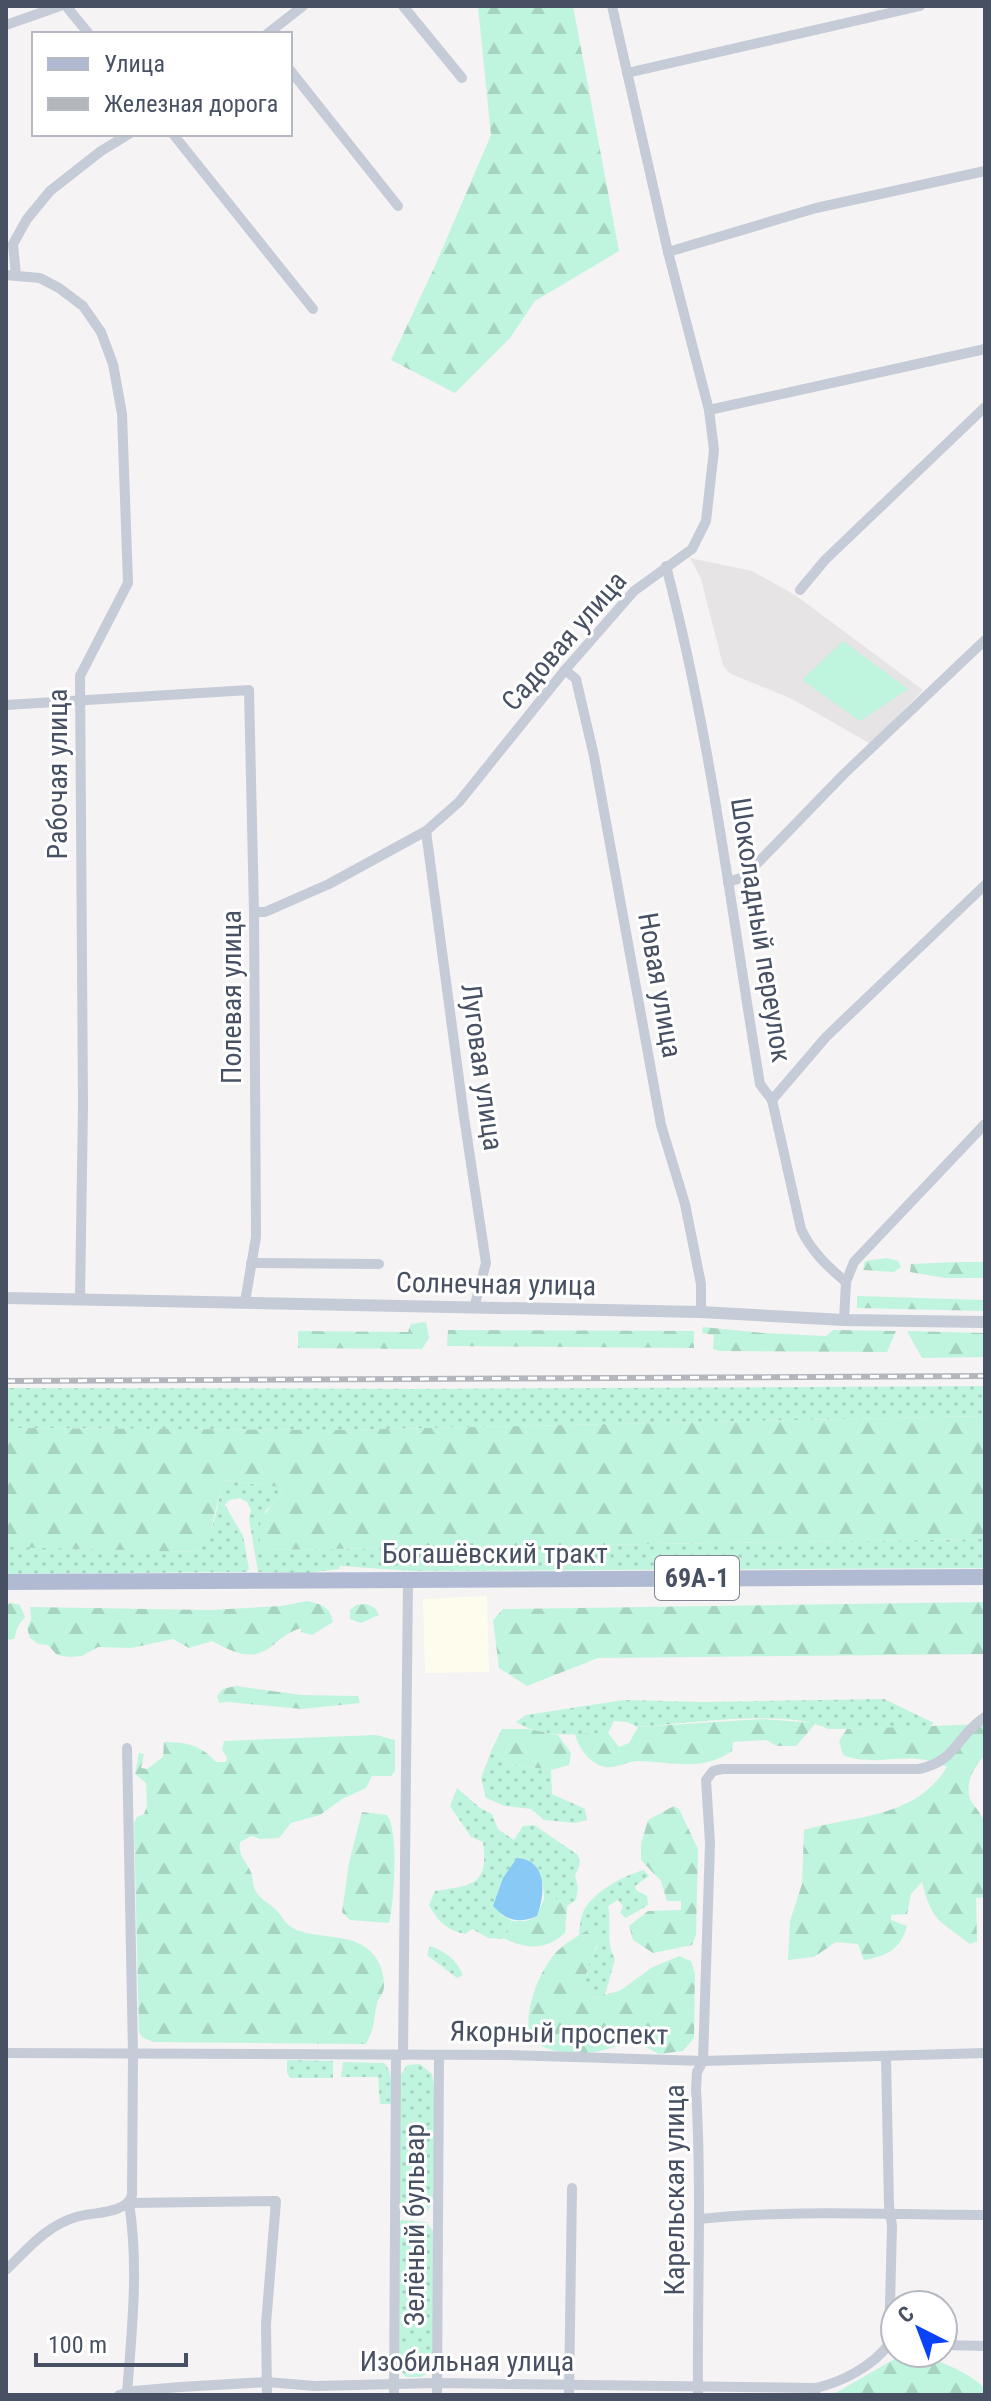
<svg xmlns="http://www.w3.org/2000/svg" width="991" height="2401" font-family="'Roboto Condensed',sans-serif">
<defs>
<pattern id="grass-dots" width="8" height="8" patternUnits="userSpaceOnUse" patternTransform="scale(2)"><rect width="8" height="8" fill="#bff5de"/><path d="M2 2h.1M6 6h.1" fill="none" stroke="#a6d4c1" stroke-width="1.8" stroke-linecap="round"/></pattern>
<pattern id="forest-firs" width="22" height="20" patternUnits="userSpaceOnUse" patternTransform="scale(2)"><rect width="22" height="20" fill="#bff5de"/><path d="M5 1l3.5 6h-7zM16 11l3.5 6h-7z" fill="#a6d4c1"/></pattern>
</defs>
<rect width="100%" height="100%" fill="#f5f3f3"/>
<polygon fill="#fefded" points="487,1596 489,1672 425,1673 423,1599"/>
<polygon fill="#e6e4e5" points="690,558 752,571 795,595 923,690 871,744 792,699 729,673 723,665 701,579"/>
<g fill="url(#grass-dots)">
<polygon points="985,1386 985,1416 337,1430 6,1428 6,1388 419,1389"/>
<path d="M222 1480 279 1487 282 1496 265 1511 264 1550 985 1539V1568L413 1571 340 1566 339 1569 307 1573 258 1572 249 1519 251 1510 247 1502 239 1498 229 1500 225 1505 243 1536 249 1569 246 1572 6 1574V1547L11 1546 197 1552C216 1529 217 1509 222 1480Z"/>
<path d="M884 1699 934 1723 927 1728 828 1729C789 1708 685 1724 638 1727L627 1722 614 1721 608 1733C577 1734 543 1739 516 1722L526 1715 624 1700 702 1702Z"/>
<polygon points="492,1749 508,1764 551,1770 552,1794 585,1809 587,1820 575,1823 544,1820 531,1809 505,1806 486,1798 481,1778"/>
<path d="M457 1788 480 1808 492 1814 498 1829 514 1840 523 1826 534 1825 578 1855 580 1864 575 1876 578 1888 576 1900 567 1906 559 1899H544L543 1884 500 1914 512 1921 505 1939 488 1938 472 1929 465 1934C446 1930 438 1921 429 1905L435 1891C472 1885 489 1886 483 1842L471 1837 450 1806Z"/>
<path d="M644 1870 649 1876 635 1886 636 1890 647 1896 648 1905 626 1918 620 1913 623 1906 618 1900 608 1906C612 1925 605 1941 615 1959L605 1995 591 1999C581 1981 587 1963 598 1946L579 1936C580 1928 580 1917 584 1910 595 1891 624 1875 644 1870Z"/>
<path d="M430 1946C446 1952 456 1959 463 1975L457 1978 427 1955Z"/>
<polygon points="287,2060 333,2061 333,2078 290,2078 287,2073"/>
<path d="M343 2062 384 2063C394 2074 391 2090 391 2104H380L378 2077H341Z"/>
<polygon points="420,2064 432,2074 435,2090 433,2202 427,2212 414,2214 403,2212 399,2206 400,2076 407,2065"/>
<polygon points="401,2220 426,2222 433,2231 433,2367 432,2371 421,2377 406,2377 399,2369 399,2226"/>
</g>
<g fill="url(#forest-firs)">
<polygon points="478,6 573,6 619,251 535,301 510,338 455,393 391,360 435,266 491,135"/>
<polygon points="887,1258 898,1261 901,1267 894,1272 863,1270 865,1261"/>
<polygon points="958,1262 985,1262 985,1278 945,1278 910,1272 911,1264"/>
<polygon points="857,1296 985,1300 985,1311 857,1308"/>
<polygon points="426,1322 429,1338 422,1349 298,1348 298,1331 408,1332 411,1324"/>
<polygon points="703,1327 763,1333 826,1336 833,1330 896,1331 887,1352 720,1351 713,1349 714,1335 702,1333"/>
<polygon points="448,1330 694,1331 694,1348 447,1346"/>
<polygon points="907,1331 985,1333 985,1357 922,1358"/>
<path d="M985 1416V1539L264 1550C251 1528 265 1510 282 1496L279 1487 223 1480 209 1537 197 1552 6 1547V1428L337 1430Z"/>
<path d="M307 1601C322 1604 330 1607 333 1622L312 1635 301 1632V1628C289 1632 283 1637 273 1645 252 1663 233 1652 212 1641L189 1648 173 1639 131 1648 98 1647 82 1656 69 1657 57 1655 48 1645 38 1644 30 1638 27 1628 31 1620 30 1607 210 1610 281 1606Z"/>
<polygon points="985,1602 985,1654 598,1658 527,1686 499,1668 493,1620 503,1609"/>
<polygon points="12,1603 20,1605 25,1617 18,1626 14,1639 6,1640 6,1604"/>
<polygon points="366,1604 375,1608 379,1615 361,1623 350,1619 350,1610 356,1605"/>
<polygon points="236,1686 301,1695 358,1696 360,1703 302,1709 228,1702 219,1703 217,1696 223,1689"/>
<path d="M762 1719 816 1723 796 1746H777L766 1740 733 1742 732 1751C702 1772 673 1762 639 1761 623 1761 613 1773 597 1764 586 1758 578 1746 575 1734L608 1733 619 1747 629 1743 638 1727Z"/>
<path d="M985 1724V1756C973 1765 964 1787 971 1801 977 1811 984 1815 985 1828 985 1850 985 1874 985 1897L976 1898 977 1941 970 1944C938 1919 933 1923 922 1882L911 1894 907 1914 891 1915V1920L907 1926C901 1949 887 1956 864 1960L858 1944 836 1942 814 1957 788 1960 790 1921 802 1884 804 1830C855 1815 915 1819 947 1767 908 1748 877 1769 843 1755L839 1741 847 1729Z"/>
<polygon points="502,1729 528,1729 558,1735 571,1753 569,1765 551,1770 508,1764 492,1749"/>
<path d="M376 1735 395 1740V1771L391 1776H372L366 1788 342 1799 320 1815 291 1823 279 1838 261 1839 251 1836 240 1842C238 1858 247 1861 252 1875 253 1879 252 1883 254 1887 257 1898 267 1901 275 1909 281 1914 284 1922 291 1927 305 1936 329 1935 345 1939 370 1944 384 1961 384 1986 384 1993 379 1997 377 2003 373 2021 376 2025 366 2044L153 2042 142 2037 139 2032 134 1823 137 1817 144 1814 147 1806 146 1783 135 1774 139 1753 144 1754 141 1768 147 1769 163 1757 164 1742C186 1742 201 1745 216 1762H226L227 1757 222 1750 224 1741Z"/>
<polygon points="674,1806 679,1809 698,1849 696,1935 692,1945 653,1953 633,1940 629,1926 648,1911 681,1910 681,1901 667,1901 661,1881 641,1860 641,1844 648,1820"/>
<path d="M362 1812 387 1815C399 1831 394 1902 389 1923L350 1920 342 1912 349 1863Z"/>
<path d="M544 1899H559L567 1906 565 1933C544 1951 528 1949 505 1939L512 1921H526L537 1916Z"/>
<path d="M594 1926 601 1935C594 1959 577 1973 592 1999L621 1990 651 1968 679 1956 691 1961 695 1974 694 2038 683 2051 659 2054 633 2040C598 2055 564 2061 530 2040 524 2013 536 1978 553 1956 562 1944 582 1934 594 1926Z"/>
<path d="M905 2353C925 2353 972 2373 985 2389V2395H832Z"/>
</g>
<polygon fill="#bff5de" points="843,641 908,689 860,721 802,680"/>
<path fill="#88c9f5" d="M517 1858C548 1860 545 1895 537 1916 518 1924 507 1921 493 1906L503 1878Z"/>
<g fill="none" stroke-linecap="round" stroke-linejoin="round">
<g stroke="#c6cbd8" stroke-width="10">
<polyline points="66,6 89,34"/>
<polyline points="403,6 462,78"/>
<polyline points="6,25 60,6"/>
<polyline points="267,34 303,6"/>
<polyline points="290,70 398,206"/>
<polyline points="627,73 920,6"/>
<polyline points="173,134 313,309"/>
<polyline points="668,252 816,208 985,171"/>
<polyline points="6,275 40,278 59,288 83,306 101,332 113,364 122,414 128,583 80,676 83,1106 80,1299"/>
<polyline points="16,276 13,244 27,219 50,191 101,151 129,134"/>
<polyline points="709,410 985,349"/>
<path d="M666 566C711 737 731 910 760 1084L772 1100 801 1229C811 1251 828 1267 846 1282"/>
<polyline points="800,590 825,560 985,407"/>
<polyline points="565,670 576,679 594,756 661,1125 685,1204 701,1284 701,1312"/>
<polyline points="6,705 249,690 254,912 256,1237 245,1302"/>
<polyline points="426,831 464,1117 486,1263 474,1308"/>
<polyline points="728,882 744,877 844,774 985,640"/>
<polyline points="254,912 265,912 329,884 426,831 459,802 565,670 634,591 692,549 706,521 714,450 709,410 668,252 612,6"/>
<polyline points="772,1100 826,1037 985,885"/>
<polyline points="251,1263 379,1264"/>
<polyline points="844,1320 846,1282 854,1262 985,1124"/>
<polyline points="6,2053 506,2055 703,2061 985,2053"/>
<polyline points="403,2055 408,1580"/>
<polyline points="886,2056 889,2206 892,2226 889,2344"/>
<path d="M699 2219C794 2209 890 2215 985 2215"/>
<path d="M6 2270C28 2249 46 2226 76 2217 93 2212 127 2214 132 2195L133 2054 127 1748"/>
<polyline points="943,2345 985,2346"/>
<path d="M127 2393C132 2329 139 2266 129 2203L276 2201 266 2324 267 2395"/>
<polyline points="119,2395 134,2391 180,2387 267,2382 315,2386 437,2383 816,2388"/>
<polyline points="394,2395 396,2056"/>
<polyline points="437,2395 439,2055"/>
<polyline points="569,2395 572,2188"/>
<path d="M698 2395C697 2293 702 2191 696 2089L697 2072 703 2061 710 1843 706 1780 713 1771 722 1769H919C957 1761 956 1736 985 1717"/>
<path d="M815 2395 816 2388C842 2382 873 2366 889 2344L893 2345"/>
</g>
<polyline stroke="#c6cbd8" stroke-width="12" points="6,1298 701,1312 844,1320 985,1322"/>
<polyline stroke="#b0bbd3" stroke-width="16" points="6,1582 985,1577"/>
<g stroke="#b4b6bd" stroke-width="6">
<polyline id="rail" points="6,1381 985,1376"/>
</g>
<use href="#rail" stroke="#fff" stroke-width="3" stroke-dasharray="9" stroke-linecap="butt"/>
</g>
<g text-anchor="middle" dominant-baseline="central" stroke-width="6" stroke-linejoin="round" paint-order="stroke">
<rect fill="#fff" stroke="#7f8592" stroke-width="2" x="655" y="1556" width="84" height="44" rx="6"/>
<g font-size="26" font-weight="bold" fill="#485163">
<text x="697" y="1578">69А-1</text>
</g>
<g font-size="28" fill="#485163" stroke="#fff">
<text transform="translate(564 641) rotate(-49)">Садовая улица</text>
<text transform="translate(57 774) rotate(-90)">Рабочая улица</text>
<text transform="translate(761 930) rotate(81)">Шоколадный переулок</text>
<text transform="translate(660 985) rotate(80)">Новая улица</text>
<text transform="translate(231 997) rotate(-90)">Полевая улица</text>
<text transform="translate(482 1067) rotate(82)">Луговая улица</text>
<text transform="translate(496 1284) rotate(1)">Солнечная улица</text>
<text x="495" y="1553">Богашёвский тракт</text>
<text transform="translate(559 2033) rotate(1)">Якорный проспект</text>
<text transform="translate(674 2190) rotate(-90)">Карельская улица</text>
<text transform="translate(414 2225) rotate(-90)">Зелёный бульвар</text>
<text x="467" y="2361">Изобильная улица</text>
</g>
</g>
<rect width="991" height="2401" fill="none" stroke="#485163" stroke-width="16"/>
<rect x="32" y="32" width="260" height="104" fill="#ffffff" stroke="#b6b9c1" stroke-width="2"/>
<rect x="48" y="58" width="40" height="12" fill="#b0bbd3" stroke="#b6b9c1" stroke-width="2"/>
<text x="104" y="72" font-size="24" fill="#485163">Улица</text>
<rect x="48" y="98" width="40" height="12" fill="#b4b6bd" stroke="#b6b9c1" stroke-width="2"/>
<text x="104" y="112" font-size="24" fill="#485163">Железная дорога</text>
<g transform="translate(919 2329) rotate(318)"><circle r="38" fill="#ffffff" stroke="#b6b9c1" stroke-width="2"/>
<path d="M0-6L14 30L0 20L-14 30Z" fill="#0942f8"/>
<text y="-12" font-size="22" font-weight="bold" text-anchor="middle" fill="#485163">С</text>
</g>
<path d="M36 2353v12h150v-12" fill="none" stroke="#485163" stroke-width="4"/>
<text x="48" y="2353" font-size="24" fill="#485163" stroke="#ffffff" stroke-width="6" paint-order="stroke">100 m</text>
</svg>
